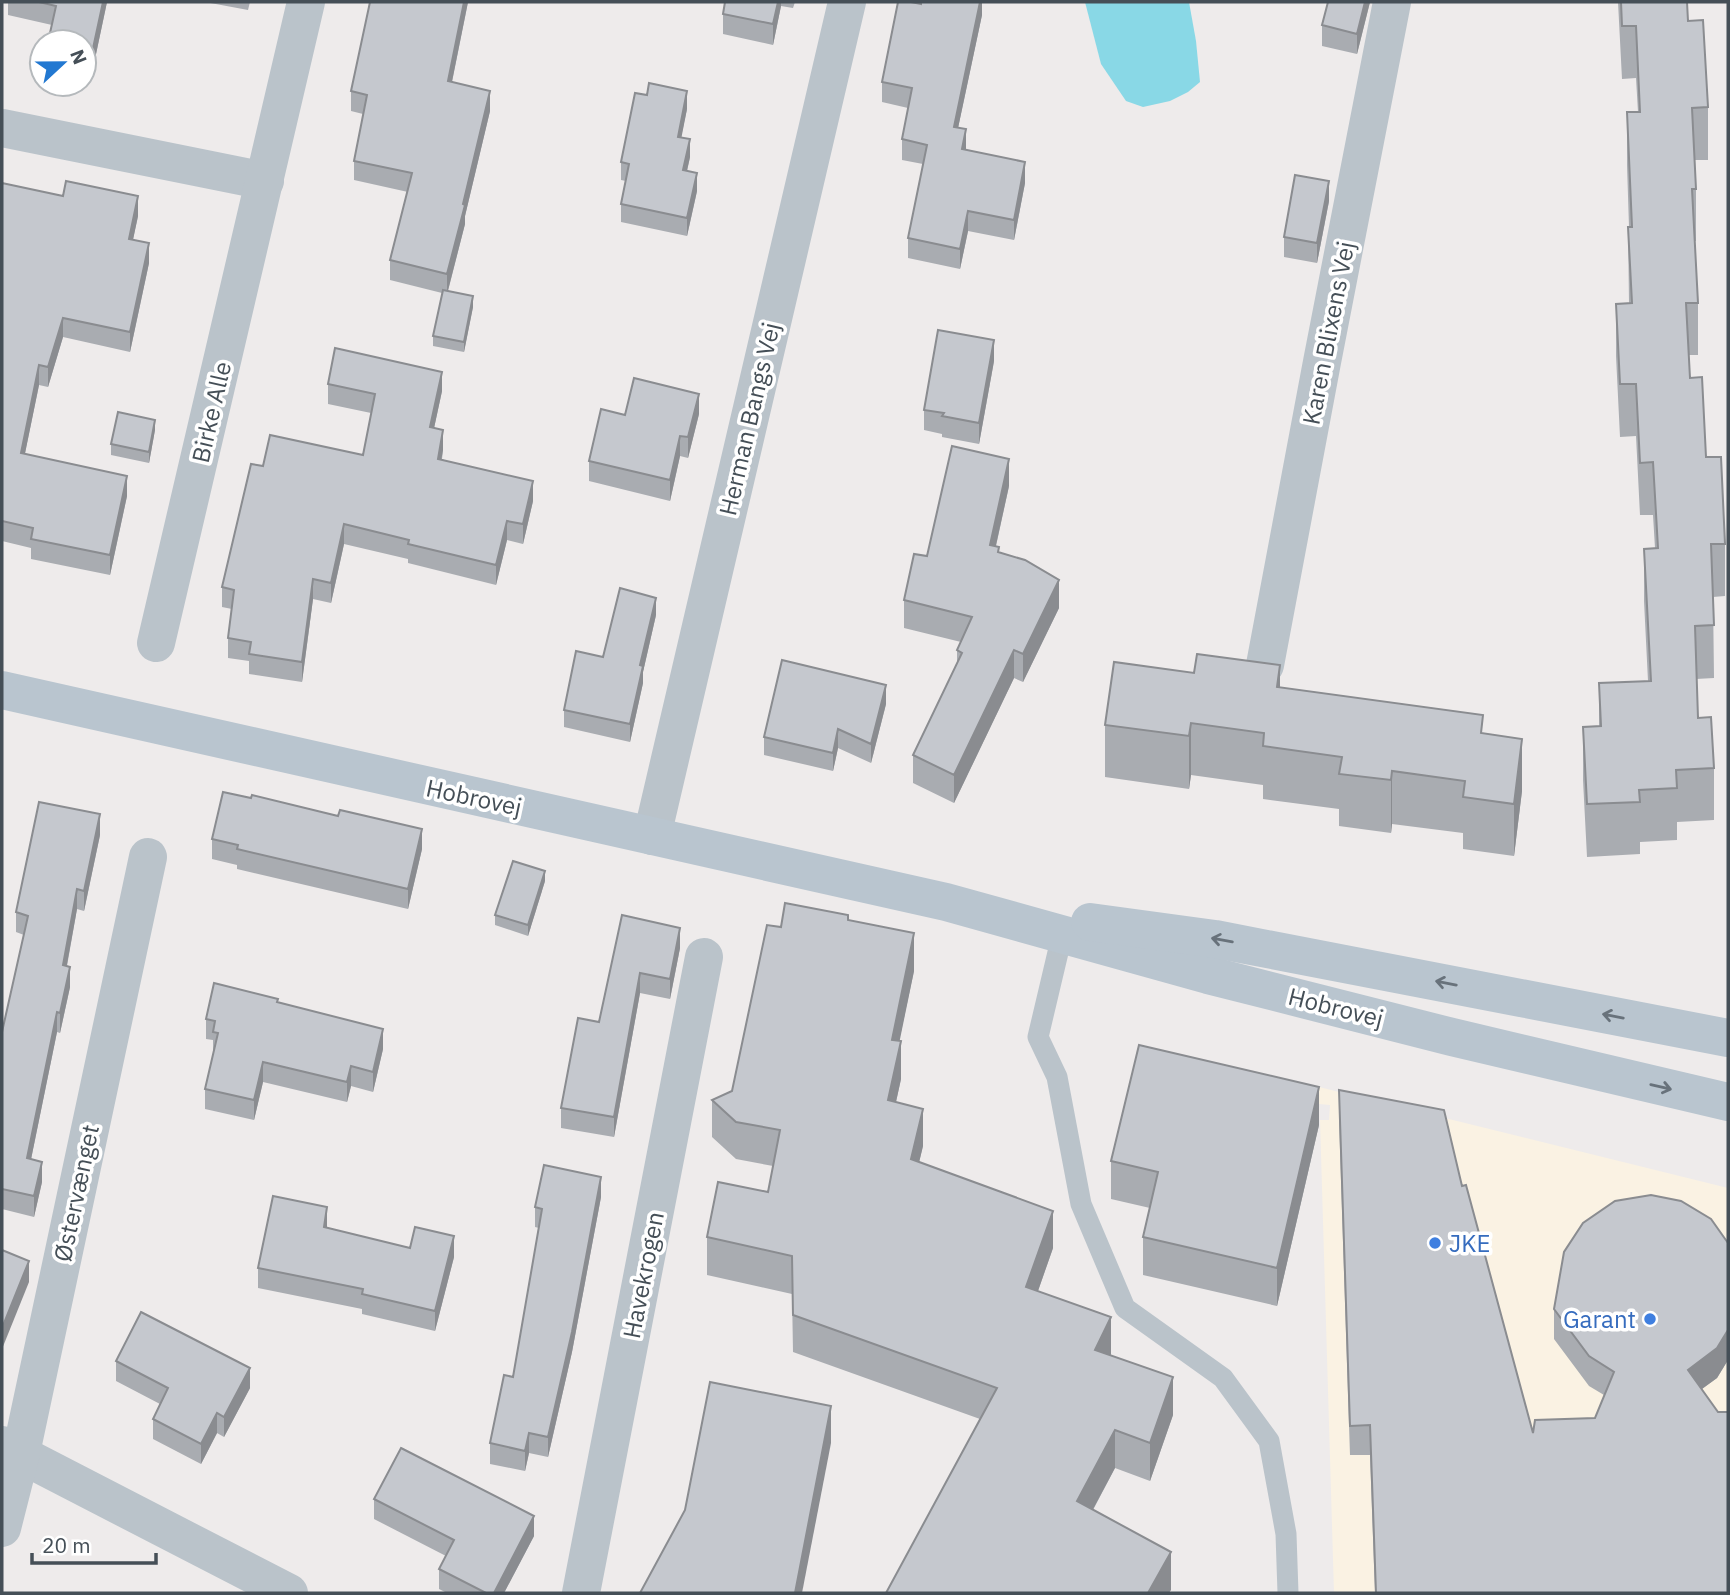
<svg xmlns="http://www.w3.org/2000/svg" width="1730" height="1595" font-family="'IBM Plex Sans',sans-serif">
<rect width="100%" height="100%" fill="#eeebeb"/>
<polygon fill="#faf2e3" points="1319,1087 1728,1188 1728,1593 1334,1593 1320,1120 1329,1120 1330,1105 1319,1104"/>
<polygon fill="#89d8e6" points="1085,2 1189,2 1196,41 1200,82 1188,92 1170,101 1143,107 1126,101 1101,64"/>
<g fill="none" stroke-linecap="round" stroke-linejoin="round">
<polyline stroke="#bac3ca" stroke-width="21" points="1064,927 1038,1037 1057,1077 1081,1204 1125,1308 1223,1378 1269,1441 1286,1534 1288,1593"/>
<g stroke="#bac3ca" stroke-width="38">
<polyline points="2,128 265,181"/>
<polyline points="156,643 306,2"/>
<polyline points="1265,665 1322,362 1392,2"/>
<polyline points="652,836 847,2"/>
<polyline points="2,1445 289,1593"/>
<polyline points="2,1528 21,1453 148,857"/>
<polyline points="581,1593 704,957"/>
</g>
<g stroke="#b9c5cf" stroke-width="38">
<polyline points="2,690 946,902 1208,975 1452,1037 1728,1102"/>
<polyline points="1090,922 1215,939 1728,1038"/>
</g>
</g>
<g fill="#a9acb1">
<polygon points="8,2 107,2 92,73 84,72 84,42 52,25 8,15"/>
<polygon points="205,2 250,2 248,10"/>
<polygon points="468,2 452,82 490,111 465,216 465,224 448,291 473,307 464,352 433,346 433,336 442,293 390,280 390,260 408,192 354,180 354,161 363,114 351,111 351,91"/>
<polygon points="725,2 795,2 793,8 781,6 773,45 723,34 723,14"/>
<polygon points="982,2 982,15 958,128 966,150 1025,183 1014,240 968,231 960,269 908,258 908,238 923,164 902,160 902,139 908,108 882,102 882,82"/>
<polygon points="1370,2 1357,54 1322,46 1322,25"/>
<polygon points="1618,2 1687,2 1688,21 1708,107 1708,160 1695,160 1696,189 1696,241 1695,241 1698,303 1698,355 1689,355 1690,378 1725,544 1725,596 1713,597 1714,678 1696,679 1698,718 1714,768 1714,820 1677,822 1677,840 1640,842 1640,854 1587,857 1583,780 1583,727 1599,726 1599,683 1648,681 1644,601 1644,549 1655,548 1653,515 1640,515 1636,436 1620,437 1616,356 1616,304 1629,303 1628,227 1629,227 1627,165 1627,112 1638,112 1636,78 1622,79"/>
<polygon points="687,109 681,137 690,157 687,171 697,191 687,236 621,222 621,204 626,181 621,180 621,162"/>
<polygon points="2,183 138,216 133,239 149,263 130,352 63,337 48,387 39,385 25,453 127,496 110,575 31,559 31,548 2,541"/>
<polygon points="1329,201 1317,263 1284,257 1284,237"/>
<polygon points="994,361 979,444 942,437 942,434 924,430 924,410"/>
<polygon points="328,384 442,391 434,428 443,450 442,459 533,501 523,544 507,540 496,585 408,563 408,559 344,544 331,603 313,599 302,682 249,674 249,661 228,658 228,638 232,609 222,607 222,587 263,466 363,455 371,413 328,404"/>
<polygon points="699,414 688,458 680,456 670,501 589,481 589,461"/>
<polygon points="155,430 149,463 111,455 111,444"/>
<polygon points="1009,486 996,546 999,552 1059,608 1023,682 1014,678 954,803 913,783 913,755 957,664 957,650 961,642 904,628 904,600 927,556"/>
<polygon points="656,615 643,672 643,683 630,742 564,727 564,710 603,657"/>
<polygon points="1280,687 1483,733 1522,791 1514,856 1463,849 1463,833 1392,824 1391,833 1339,826 1339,809 1263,799 1263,785 1191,775 1189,789 1105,777 1105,725"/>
<polygon points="886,704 871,763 838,748 833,771 764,755 764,737"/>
<polygon points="100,835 84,911 77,909 67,966 70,987 60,1033 57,1032 31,1159 42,1182 34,1217 2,1209 2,1032 24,935 16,932 16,912"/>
<polygon points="212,839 422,849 408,909 237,869 237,865 212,859"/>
<polygon points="545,881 528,936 495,925 495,915"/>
<polygon points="848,920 914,971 899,1041 901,1079 896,1102 923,1146 919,1162 1053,1248 1038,1291 1111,1354 1111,1355 1173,1415 1150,1481 1115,1468 1093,1510 1171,1590 980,1419 793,1352 792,1294 707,1275 707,1237 768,1192 773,1166 736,1159 712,1137 712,1100 732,1091 781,927"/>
<polygon points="680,928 680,948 670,999 640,993 614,1137 561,1128 561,1108 599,1022"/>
<polygon points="278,1002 383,1049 373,1092 351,1086 347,1102 263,1082 254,1120 205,1109 205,1089 214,1053 213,1052 213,1040 206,1039 206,1019"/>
<polygon points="1339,1090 1462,1186 1533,1433 1595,1418 1604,1395 1589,1386 1554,1339 1554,1309 1728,1243 1728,1360 1717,1378 1702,1389 1718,1412 1728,1593 1375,1593 1370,1455 1350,1455 1339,1119"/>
<polygon points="1319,1125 1277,1306 1143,1275 1143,1237 1150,1208 1111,1199 1111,1161"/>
<polygon points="601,1197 572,1352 548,1457 529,1453 525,1471 490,1464 490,1443 513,1377 539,1228 535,1227 535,1207"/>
<polygon points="327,1228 410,1248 454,1257 435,1331 362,1314 362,1309 258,1288 258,1268"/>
<polygon points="116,1361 250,1388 224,1437 217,1433 201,1464 153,1439 153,1419 160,1404 116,1381"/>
<polygon points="374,1499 534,1536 504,1593 447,1593 439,1589 439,1569 446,1556 374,1519"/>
</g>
<g fill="#8a8c90">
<polygon points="103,2 107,2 92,73 92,53"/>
<polygon points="464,2 468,2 448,101 448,81"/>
<polygon points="778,2 781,2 781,6 773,45 773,24"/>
<polygon points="980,2 982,2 982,15 954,147 954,127"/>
<polygon points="1365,2 1370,2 1357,54 1357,34"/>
<polygon points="490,91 490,111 465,216 465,224 447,294 447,274"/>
<polygon points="687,91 687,109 678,155 678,137"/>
<polygon points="966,129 966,150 962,149"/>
<polygon points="690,139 690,157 683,188 683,170"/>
<polygon points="1025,162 1025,183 1014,240 1014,220"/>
<polygon points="697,173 697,191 687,236 687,218"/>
<polygon points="1329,181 1329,201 1317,263 1317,243"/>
<polygon points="138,196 138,216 129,259 129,239"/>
<polygon points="968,211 968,231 960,269 960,249"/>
<polygon points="149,243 149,263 130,352 130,332"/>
<polygon points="473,296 473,307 464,352 464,342"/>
<polygon points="63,318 63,337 48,387 48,367"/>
<polygon points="994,340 994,361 979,444 979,423"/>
<polygon points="39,365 39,385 21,473 21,453"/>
<polygon points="442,372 442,391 430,447 430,427"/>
<polygon points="699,394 699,414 688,458 688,437"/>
<polygon points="155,420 155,430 149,463 149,452"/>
<polygon points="443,430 443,450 438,478 438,459"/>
<polygon points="680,436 680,456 670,501 670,480"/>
<polygon points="1009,459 1009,486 990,572 990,545"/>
<polygon points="127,476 127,496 110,575 110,555"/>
<polygon points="533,481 533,501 523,544 523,524"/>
<polygon points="507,521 507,540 496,585 496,565"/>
<polygon points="344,524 344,544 331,603 331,583"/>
<polygon points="313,579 313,599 302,682 302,662"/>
<polygon points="1059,580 1059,608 1023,682 1023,654"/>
<polygon points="656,598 656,615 643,672 643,683 630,742 630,724 640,665"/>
<polygon points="1014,650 1014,678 954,803 954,775"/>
<polygon points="1280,665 1280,717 1277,687"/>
<polygon points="886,685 886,704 871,763 871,744"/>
<polygon points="1191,723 1191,775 1189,789 1189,736"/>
<polygon points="838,729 838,748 833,771 833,753"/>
<polygon points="1522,739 1522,791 1514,856 1514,804"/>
<polygon points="1392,771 1392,824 1391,833 1391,780"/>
<polygon points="100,814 100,835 84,911 84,891"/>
<polygon points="422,829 422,849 408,909 408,889"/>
<polygon points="545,871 545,881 528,936 528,925"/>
<polygon points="77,889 77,909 63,986 63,965"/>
<polygon points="680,928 680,948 670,999 670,979"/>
<polygon points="914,933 914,971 892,1078 892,1040"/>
<polygon points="70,967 70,987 60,1033 60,1013"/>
<polygon points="640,973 640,993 614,1137 614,1117"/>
<polygon points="57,1012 57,1032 27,1179 27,1158"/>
<polygon points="383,1029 383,1049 373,1092 373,1072"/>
<polygon points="901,1041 901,1079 888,1138 888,1100"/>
<polygon points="263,1062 263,1082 254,1120 254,1100"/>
<polygon points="351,1066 351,1086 347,1102 347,1082"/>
<polygon points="1319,1087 1319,1125 1277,1306 1277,1268"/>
<polygon points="923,1109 923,1146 911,1196 911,1159"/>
<polygon points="42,1162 42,1182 34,1217 34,1196"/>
<polygon points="601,1177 601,1197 572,1352 548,1457 548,1437"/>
<polygon points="327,1207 327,1228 324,1227"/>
<polygon points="1053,1211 1053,1248 1026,1325 1026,1287"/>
<polygon points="454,1236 454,1257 435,1331 435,1311"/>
<polygon points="29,1261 29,1282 2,1349 2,1328"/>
<polygon points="1111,1317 1111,1354 1095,1388 1095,1350"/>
<polygon points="1728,1330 1728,1360 1717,1378 1688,1399 1688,1370"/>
<polygon points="250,1368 250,1388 224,1437 224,1417"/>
<polygon points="1173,1377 1173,1415 1150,1481 1150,1443"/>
<polygon points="831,1406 831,1443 802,1593 795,1593"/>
<polygon points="217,1413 217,1433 201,1464 201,1444"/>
<polygon points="1115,1430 1115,1468 1077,1539 1077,1501"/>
<polygon points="529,1433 529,1453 525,1471 525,1451"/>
<polygon points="534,1516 534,1536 504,1593 494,1593"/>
<polygon points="1171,1552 1171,1590 1169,1593 1148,1593"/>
</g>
<g fill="#c5c8ce" stroke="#8a8c90" stroke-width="2">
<polygon points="39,2 103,2 92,53 84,51 84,42 48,42 56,6"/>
<polygon points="370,2 464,2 448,81 490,91 463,204 465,205 447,274 390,260 412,173 354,161 367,95 351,91"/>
<polygon points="725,2 778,2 773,24 723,14"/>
<polygon points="898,2 911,2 921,4 921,2 980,2 954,127 966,129 962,149 1025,162 1014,220 968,211 960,249 908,238 927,145 902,139 912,88 882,82"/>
<polygon points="1328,2 1365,2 1357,34 1322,25"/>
<polygon points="1621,2 1687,2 1688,21 1703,20 1708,107 1692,108 1696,189 1692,189 1698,303 1686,303 1690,378 1702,377 1706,457 1721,457 1725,544 1711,544 1714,625 1695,626 1698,718 1711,717 1714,768 1676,770 1677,788 1639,790 1640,802 1587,804 1583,727 1601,726 1599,683 1651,681 1644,549 1658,548 1653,462 1640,463 1636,384 1620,384 1616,304 1632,303 1628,227 1632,227 1627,112 1640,112 1636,26 1622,26"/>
<polygon points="649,83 687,91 678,137 690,139 683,170 697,173 687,218 621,204 629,164 621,162 635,93 647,95"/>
<polygon points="1295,175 1329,181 1317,243 1284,237"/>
<polygon points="66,181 138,196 129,239 149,243 130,332 63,318 48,367 39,365 21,453 127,476 110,555 31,539 33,528 2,521 2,183 63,196"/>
<polygon points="443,290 473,296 464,342 433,336"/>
<polygon points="938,330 994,340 979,423 942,416 944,413 924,410"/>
<polygon points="335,348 442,372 430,427 443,430 438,459 533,481 523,524 507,521 496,565 408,544 409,540 344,524 331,583 313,579 302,662 249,654 251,642 228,638 234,590 222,587 251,464 263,466 270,435 363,455 375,394 328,384"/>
<polygon points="634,378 699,394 688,437 680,436 670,480 589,461 601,409 625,415"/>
<polygon points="118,412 155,420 149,452 111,444"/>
<polygon points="952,446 1009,459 990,545 999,547 998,552 1025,560 1059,580 1023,654 1014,650 954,775 913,755 962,653 957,650 972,617 904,600 914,554 927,556"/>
<polygon points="620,588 656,598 640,665 643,666 630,724 564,710 576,651 603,657"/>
<polygon points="1197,654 1280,665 1277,687 1483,715 1481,733 1522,739 1514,804 1463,797 1465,781 1392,771 1391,780 1339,774 1342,757 1263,746 1264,733 1191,723 1189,736 1105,725 1114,662 1194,673"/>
<polygon points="782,660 886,685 871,744 838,729 833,753 764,737"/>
<polygon points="223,792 251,798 252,795 338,816 340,810 422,829 408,889 237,849 238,845 212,839"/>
<polygon points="39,802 100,814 84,891 77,889 63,965 70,967 60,1013 57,1012 27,1158 42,1162 34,1196 2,1189 2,1032 28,916 16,912"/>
<polygon points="513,861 545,871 528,925 495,915"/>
<polygon points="785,903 848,915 848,920 914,933 892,1040 901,1041 888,1100 923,1109 911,1159 1053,1211 1026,1287 1111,1317 1095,1350 1173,1377 1150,1443 1115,1430 1077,1501 1171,1552 1148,1593 886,1593 997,1388 793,1315 792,1256 707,1237 718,1182 768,1192 780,1130 736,1122 712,1100 732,1091 767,925 781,927"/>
<polygon points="622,915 680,928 670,979 640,973 614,1117 561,1108 578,1018 599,1022"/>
<polygon points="214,983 278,999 277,1002 383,1029 373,1072 351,1066 347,1082 263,1062 254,1100 205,1089 218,1033 213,1032 215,1021 206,1019"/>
<polygon points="1139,1045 1319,1087 1277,1268 1143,1237 1158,1172 1111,1161"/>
<polygon points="1339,1090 1444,1110 1462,1186 1466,1185 1533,1433 1535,1420 1595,1418 1614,1372 1589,1356 1554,1309 1564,1252 1583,1223 1615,1201 1651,1195 1681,1201 1711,1219 1728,1243 1728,1330 1717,1348 1688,1370 1718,1412 1728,1412 1728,1593 1376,1593 1370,1425 1350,1426"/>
<polygon points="544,1165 601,1177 572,1332 548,1437 529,1433 525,1451 490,1443 504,1375 513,1377 542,1209 535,1207"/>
<polygon points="273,1196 327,1207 324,1227 410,1248 415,1227 454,1236 435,1311 362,1294 363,1289 258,1268"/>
<polygon points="2,1250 29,1261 2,1328"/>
<polygon points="141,1312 250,1368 224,1417 217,1413 201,1444 153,1419 168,1388 116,1361"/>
<polygon points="710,1382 831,1406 795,1593 640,1593 685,1510"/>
<polygon points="401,1448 534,1516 494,1593 486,1593 439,1569 454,1540 374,1499"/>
</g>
<defs><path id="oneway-shaft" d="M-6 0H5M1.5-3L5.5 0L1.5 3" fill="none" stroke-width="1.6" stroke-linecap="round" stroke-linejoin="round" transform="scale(1.75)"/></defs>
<g stroke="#68727b">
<use href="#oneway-shaft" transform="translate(1222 940) rotate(-170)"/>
<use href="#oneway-shaft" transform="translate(1446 983) rotate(-169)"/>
<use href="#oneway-shaft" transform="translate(1613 1016) rotate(-169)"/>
<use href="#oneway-shaft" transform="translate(1661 1087) rotate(13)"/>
</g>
<g fill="#3f7fe0" stroke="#fff" stroke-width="2.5">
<circle cx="1435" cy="1243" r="7"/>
<circle cx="1650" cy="1319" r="7"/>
</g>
<g text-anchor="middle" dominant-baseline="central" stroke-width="7" stroke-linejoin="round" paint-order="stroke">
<g font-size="24" fill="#454f57" stroke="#fff">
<text transform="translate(1328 333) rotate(-79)">Karen Blixens Vej</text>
<text transform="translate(211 412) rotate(-77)">Birke Alle</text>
<text transform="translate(749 419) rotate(-77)">Herman Bangs Vej</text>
<text transform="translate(474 797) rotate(12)">Hobrovej</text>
<text transform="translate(1336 1007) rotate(14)">Hobrovej</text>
<text transform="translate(76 1193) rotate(-78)">Østervænget</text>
<text transform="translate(643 1275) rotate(-79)">Havekrogen</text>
</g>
<g font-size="24" fill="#366cbe" stroke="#fff" text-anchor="start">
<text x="1449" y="1243">JKE</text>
<text x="1636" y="1319" text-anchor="end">Garant</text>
</g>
</g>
<rect width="1730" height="1595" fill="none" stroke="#454f57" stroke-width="7"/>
<g transform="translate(63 63) rotate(68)"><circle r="33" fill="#ffffff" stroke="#b5b9bc" stroke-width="2"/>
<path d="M0-5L12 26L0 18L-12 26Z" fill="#2278d1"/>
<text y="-10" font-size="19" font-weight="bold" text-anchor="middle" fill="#454f57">N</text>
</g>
<path d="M32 1553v10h124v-10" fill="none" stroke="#454f57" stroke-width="3.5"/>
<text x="42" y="1553" font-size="21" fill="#454f57" stroke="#ffffff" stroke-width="5" paint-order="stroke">20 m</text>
</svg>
